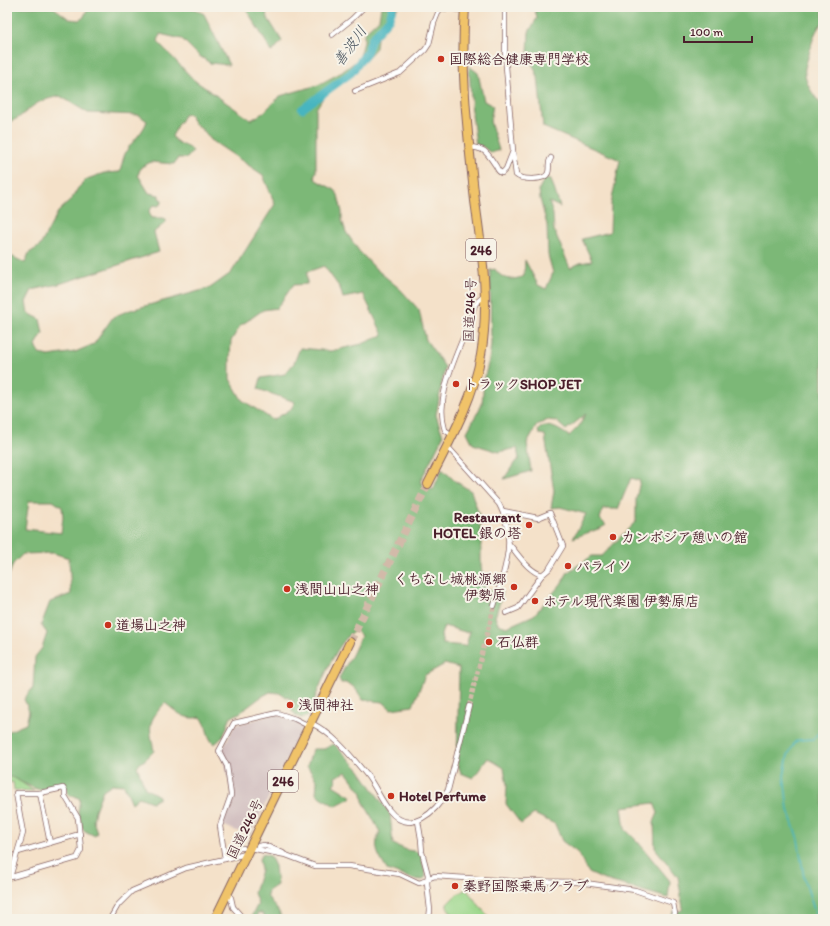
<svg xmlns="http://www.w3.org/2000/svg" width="830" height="926" font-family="Itim,'Klee One',sans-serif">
<rect width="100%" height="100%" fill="#f7f3e8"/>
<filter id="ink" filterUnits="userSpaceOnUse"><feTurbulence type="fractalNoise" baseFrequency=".025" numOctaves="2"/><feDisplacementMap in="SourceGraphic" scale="8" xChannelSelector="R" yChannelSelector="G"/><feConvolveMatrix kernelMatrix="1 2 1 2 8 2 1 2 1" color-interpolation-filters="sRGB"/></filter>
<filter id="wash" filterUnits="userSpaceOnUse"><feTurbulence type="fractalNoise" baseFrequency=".012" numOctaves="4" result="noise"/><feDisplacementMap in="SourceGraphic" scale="16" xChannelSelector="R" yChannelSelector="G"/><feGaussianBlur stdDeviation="0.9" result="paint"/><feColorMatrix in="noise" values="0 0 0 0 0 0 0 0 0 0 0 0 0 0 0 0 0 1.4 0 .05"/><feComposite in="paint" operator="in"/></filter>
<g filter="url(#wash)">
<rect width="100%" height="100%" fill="#f4e1c9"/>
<polygon fill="#d2bfc0" points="276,714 295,721 303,726 250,836 222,825 232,795 222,750 235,725"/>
<g fill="#9bd78b" stroke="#727b5b">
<polygon points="7,774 14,777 34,791 14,790 13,782 7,783"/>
<polygon points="466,889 487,915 489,919 456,919 447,907 447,904 456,895"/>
</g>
<g fill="#7cb877" stroke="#636c51" fill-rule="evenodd">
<path d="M7 7H53L69 19 79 20 83 18 89 7H191L204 14 229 65 210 63 198 55 182 39 160 34 158 42 194 80 251 120 263 113 280 96 318 85 342 72 359 59 364 42V33L379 19 381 7H399L395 11 388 25 377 38 376 48 364 61 324 96 316 109V172L314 176 316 180 335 190 338 195 342 212V220L346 232 359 251 376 269 400 289 419 310 426 340 445 367 436 415 443 436 420 482 433 490 442 469 455 481 471 491 479 515 481 535V566L484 587 491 590 503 592 495 617 498 624 507 627 534 615 561 584 568 572 592 556H602L636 521V499L640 481 631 478 618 509H603L600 519 606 525 601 528 573 538 586 514 560 507 551 508 554 491 546 443 545 435 539 434 538 430C547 421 560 430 569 436L579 426 586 414 566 430 556 421 548 420 537 425 527 443 531 471 504 479 515 462 519 459 517 448 499 452 473 444 467 432 482 404 484 379 489 360 491 344 490 270 495 269C502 280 513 281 524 276L525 260 538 285 546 289 553 273 548 255 547 225 540 199 539 189 545 178 551 179 560 207 549 202 553 214 554 230 570 268 580 263 592 261 582 239 610 232 611 204 620 160 543 127 538 77 528 54 529 32 537 18 534 7H823V22C815 30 813 39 810 50 809 56 806 62 805 68 803 81 814 97 823 106V919H670L674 911H681L683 908 678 877 655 848 654 822 658 813 654 803 622 807 625 829 638 842 670 881 668 898 602 879 589 873 578 853 562 841 555 824 534 814 521 824 506 804 507 785 504 768 488 758 473 778 461 773 457 762 459 668 445 664 425 675 413 706 391 709 383 702 363 700C358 692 352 681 341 683L339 678 352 655 361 636 356 630C335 641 317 694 308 716 301 720 297 717 292 711L294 701 279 693 270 692 261 697 241 712 230 718C226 729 225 738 214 744 206 737 208 725 201 717 185 721 177 712 165 703 147 722 149 726 154 751L146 759 137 766 145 788 159 796V798L152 802 139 797 132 803 124 785 112 784 103 790 95 810 93 821 97 832 95 836 83 830 78 812 80 799 75 796H69C62 776 50 791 37 789 35 789 13 778 11 777H7V732L26 724 29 711 24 699 33 688 35 657 42 648 47 633 41 625 50 602 71 594 69 558 53 553 23 554 13 564 7 581V256L13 257 25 263 29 253 40 246 58 212 71 200 78 188 87 179 104 173 120 172C122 165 123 156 127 150 133 140 143 133 147 121L139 115 88 113 60 96C52 98 42 100 36 104 26 110 20 120 7 122ZM189 114 195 124 205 132 211 140 263 175 275 204 231 273 210 288 127 311 113 317 94 344 75 352 49 356 39 354 36 345 43 333 40 319 28 313 26 302 32 290 59 284 159 252 154 232 166 222V219L163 218H151L149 211 154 205 158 206 162 203V200L159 198V195L149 193 138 175 141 167 151 162 174 164 178 158H187L193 151C186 144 177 145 172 136L184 115ZM324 266 340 288 343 298 363 294 383 335 362 344 331 351 300 348 294 363 285 374 261 378 258 389 295 402 291 409 273 420 242 400 230 379V358L231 341 240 326 263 310 277 308 293 285 307 284V272ZM29 501H53L62 507 63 517 61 533 25 529ZM444 626 465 632 470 631 466 646 443 644 441 635Z"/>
<polygon points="245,7 265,7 267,17 282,41 272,52"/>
<polygon points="469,66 478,73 484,101 493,106 490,121 499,150 491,153 482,146 476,145 472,114"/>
<path d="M334 744 359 769 390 814 393 844 407 850 420 852 426 876 423 880 413 879 387 870C379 856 372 848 380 832L363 801 362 793 346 772 335 777 336 781 333 785 352 797 335 806 316 794 317 781 307 766 313 749H324Z"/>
<polygon points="262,854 270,856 275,866 277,885 268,891 267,896 279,912 282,919 265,919 262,913 257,913 257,919 250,919 258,904 254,893 261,870 259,859"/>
</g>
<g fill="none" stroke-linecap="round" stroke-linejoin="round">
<polyline stroke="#46b5c0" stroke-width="1.5" points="817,919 804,878 798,839 788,810 784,776 788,755 795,742 799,740 813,739 823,728"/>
<polyline stroke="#46b5c0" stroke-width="8" points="302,109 351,73 367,52 372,38 389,19 393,7"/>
</g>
</g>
<g filter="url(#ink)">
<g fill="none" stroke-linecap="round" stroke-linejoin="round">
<polyline stroke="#d2baa9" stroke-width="4.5" stroke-dasharray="4.5 2" stroke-linecap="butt" points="469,706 494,606"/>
<polyline stroke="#d2baa9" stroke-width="8" stroke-dasharray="8 4" stroke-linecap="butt" points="350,642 428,484"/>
<g stroke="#866362" stroke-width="6">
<g id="street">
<polyline points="505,7 505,54 513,151"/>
<polyline points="332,35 352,19 364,7"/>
<polyline points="355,91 400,73 425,50 429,44 434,23 440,8 465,10"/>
<path d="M469 147C486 148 487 153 496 166 498 170 498 172 502 173L506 169 513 151 516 175C521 180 545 181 548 173 550 168 547 163 551 158"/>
<path d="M452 435 445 430C435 399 454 361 465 333 469 324 471 315 474 307L476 303 484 296"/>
<path d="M447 446 499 504C518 539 504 571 494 606"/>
<path d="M503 511 538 518 550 513 563 546 549 569 542 575C527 570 519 555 509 544"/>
<polyline points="506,613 518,608 542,575"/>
<path d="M311 723C334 734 350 755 366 774 375 785 380 799 389 810 410 837 436 812 448 790L469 706"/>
<polyline points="40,793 50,843"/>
<polyline points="418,821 421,839 422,852 428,875 427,883 430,910 429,919"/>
<polyline points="258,846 264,845 283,853"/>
<path d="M250 848 286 855 315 866H349L400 874 419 883C425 882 429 877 435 876L511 881 578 882 635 890 673 903 675 914 671 919"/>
<polyline points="18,852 80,834"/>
<polyline points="226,858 239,848 243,848"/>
<polyline points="225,859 220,826 231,795 227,766 219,751 234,723 277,713 295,719 309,726"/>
<polyline points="7,878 15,876 77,858 81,850 78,818 65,796 65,791 63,788 40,793 16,793 23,833 10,877"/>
<polyline points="228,893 231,898 233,907 240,915 239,919"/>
<polyline points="110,919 118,905 132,891 186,868 246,854"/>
</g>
</g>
<g stroke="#866362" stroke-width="10">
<g id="highway">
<path d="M428 484C449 442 473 401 481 355 490 303 482 252 475 201 468 136 460 72 465 7"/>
<polyline points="215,919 350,642"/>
</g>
</g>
<use href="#street" stroke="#fff" stroke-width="4.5"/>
<use href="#highway" stroke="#f0c369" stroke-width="8"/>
</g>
</g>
<g fill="#c8321e" stroke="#f7f3e8" stroke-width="1.5">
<circle cx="441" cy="59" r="4"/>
<circle cx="456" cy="384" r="4"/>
<circle cx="529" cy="525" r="4"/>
<circle cx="613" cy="537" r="4"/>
<circle cx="568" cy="566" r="4"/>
<circle cx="514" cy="587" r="4"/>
<circle cx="287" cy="589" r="4"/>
<circle cx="535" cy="601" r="4"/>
<circle cx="108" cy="625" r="4"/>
<circle cx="489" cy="642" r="4"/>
<circle cx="290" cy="705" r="4"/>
<circle cx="391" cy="796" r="4"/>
<circle cx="455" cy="886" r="4"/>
</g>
<g text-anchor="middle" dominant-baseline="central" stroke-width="4" stroke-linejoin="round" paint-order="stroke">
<g fill="#f7f3e8" stroke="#7e5f64" stroke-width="1">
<rect x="466" y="239" width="30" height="22" rx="3"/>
<rect x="268" y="770" width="30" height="22" rx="3"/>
</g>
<g font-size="13" font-weight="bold" fill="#4a1f2b">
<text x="481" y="250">246</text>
<text x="283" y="781">246</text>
</g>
<g font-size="14" font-weight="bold" fill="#4a1f2b" stroke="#f7f3e8" text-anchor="start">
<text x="449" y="59">国際総合健康専門学校</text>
<text x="464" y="384">トラックSHOP JET</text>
<text x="521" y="517" text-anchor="end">Restaurant<tspan x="521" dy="16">HOTEL 銀の塔</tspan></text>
<text x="621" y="537">カンボジア憩いの館</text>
<text x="576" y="566">パライソ</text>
<text x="506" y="579" text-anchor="end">くちなし城桃源郷<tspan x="506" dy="16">伊勢原</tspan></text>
<text x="295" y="589">浅間山山之神</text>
<text x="543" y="601">ホテル現代楽園 伊勢原店</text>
<text x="116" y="625">道場山之神</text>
<text x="497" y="642">石仏群</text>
<text x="298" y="705">浅間神社</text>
<text x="399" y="796">Hotel Perfume</text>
<text x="463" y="886">秦野国際乗馬クラブ</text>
</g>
<g font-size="14" fill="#4a1f2b" stroke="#f7f3e8">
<text transform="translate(470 310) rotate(-88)">国道246号</text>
<text transform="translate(245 829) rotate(-64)">国道246号</text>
</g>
<g font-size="15" font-style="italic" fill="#49545f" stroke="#f7f3e8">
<text transform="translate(350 46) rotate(-54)">善波川</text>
</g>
</g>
<rect width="830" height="926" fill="none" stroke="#f7f3e8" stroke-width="24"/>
<path d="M684 36v6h68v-6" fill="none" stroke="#4a1f2b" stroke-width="2"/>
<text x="690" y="36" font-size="12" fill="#4a1f2b" stroke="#f7f3e8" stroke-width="3" paint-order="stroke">100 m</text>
</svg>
